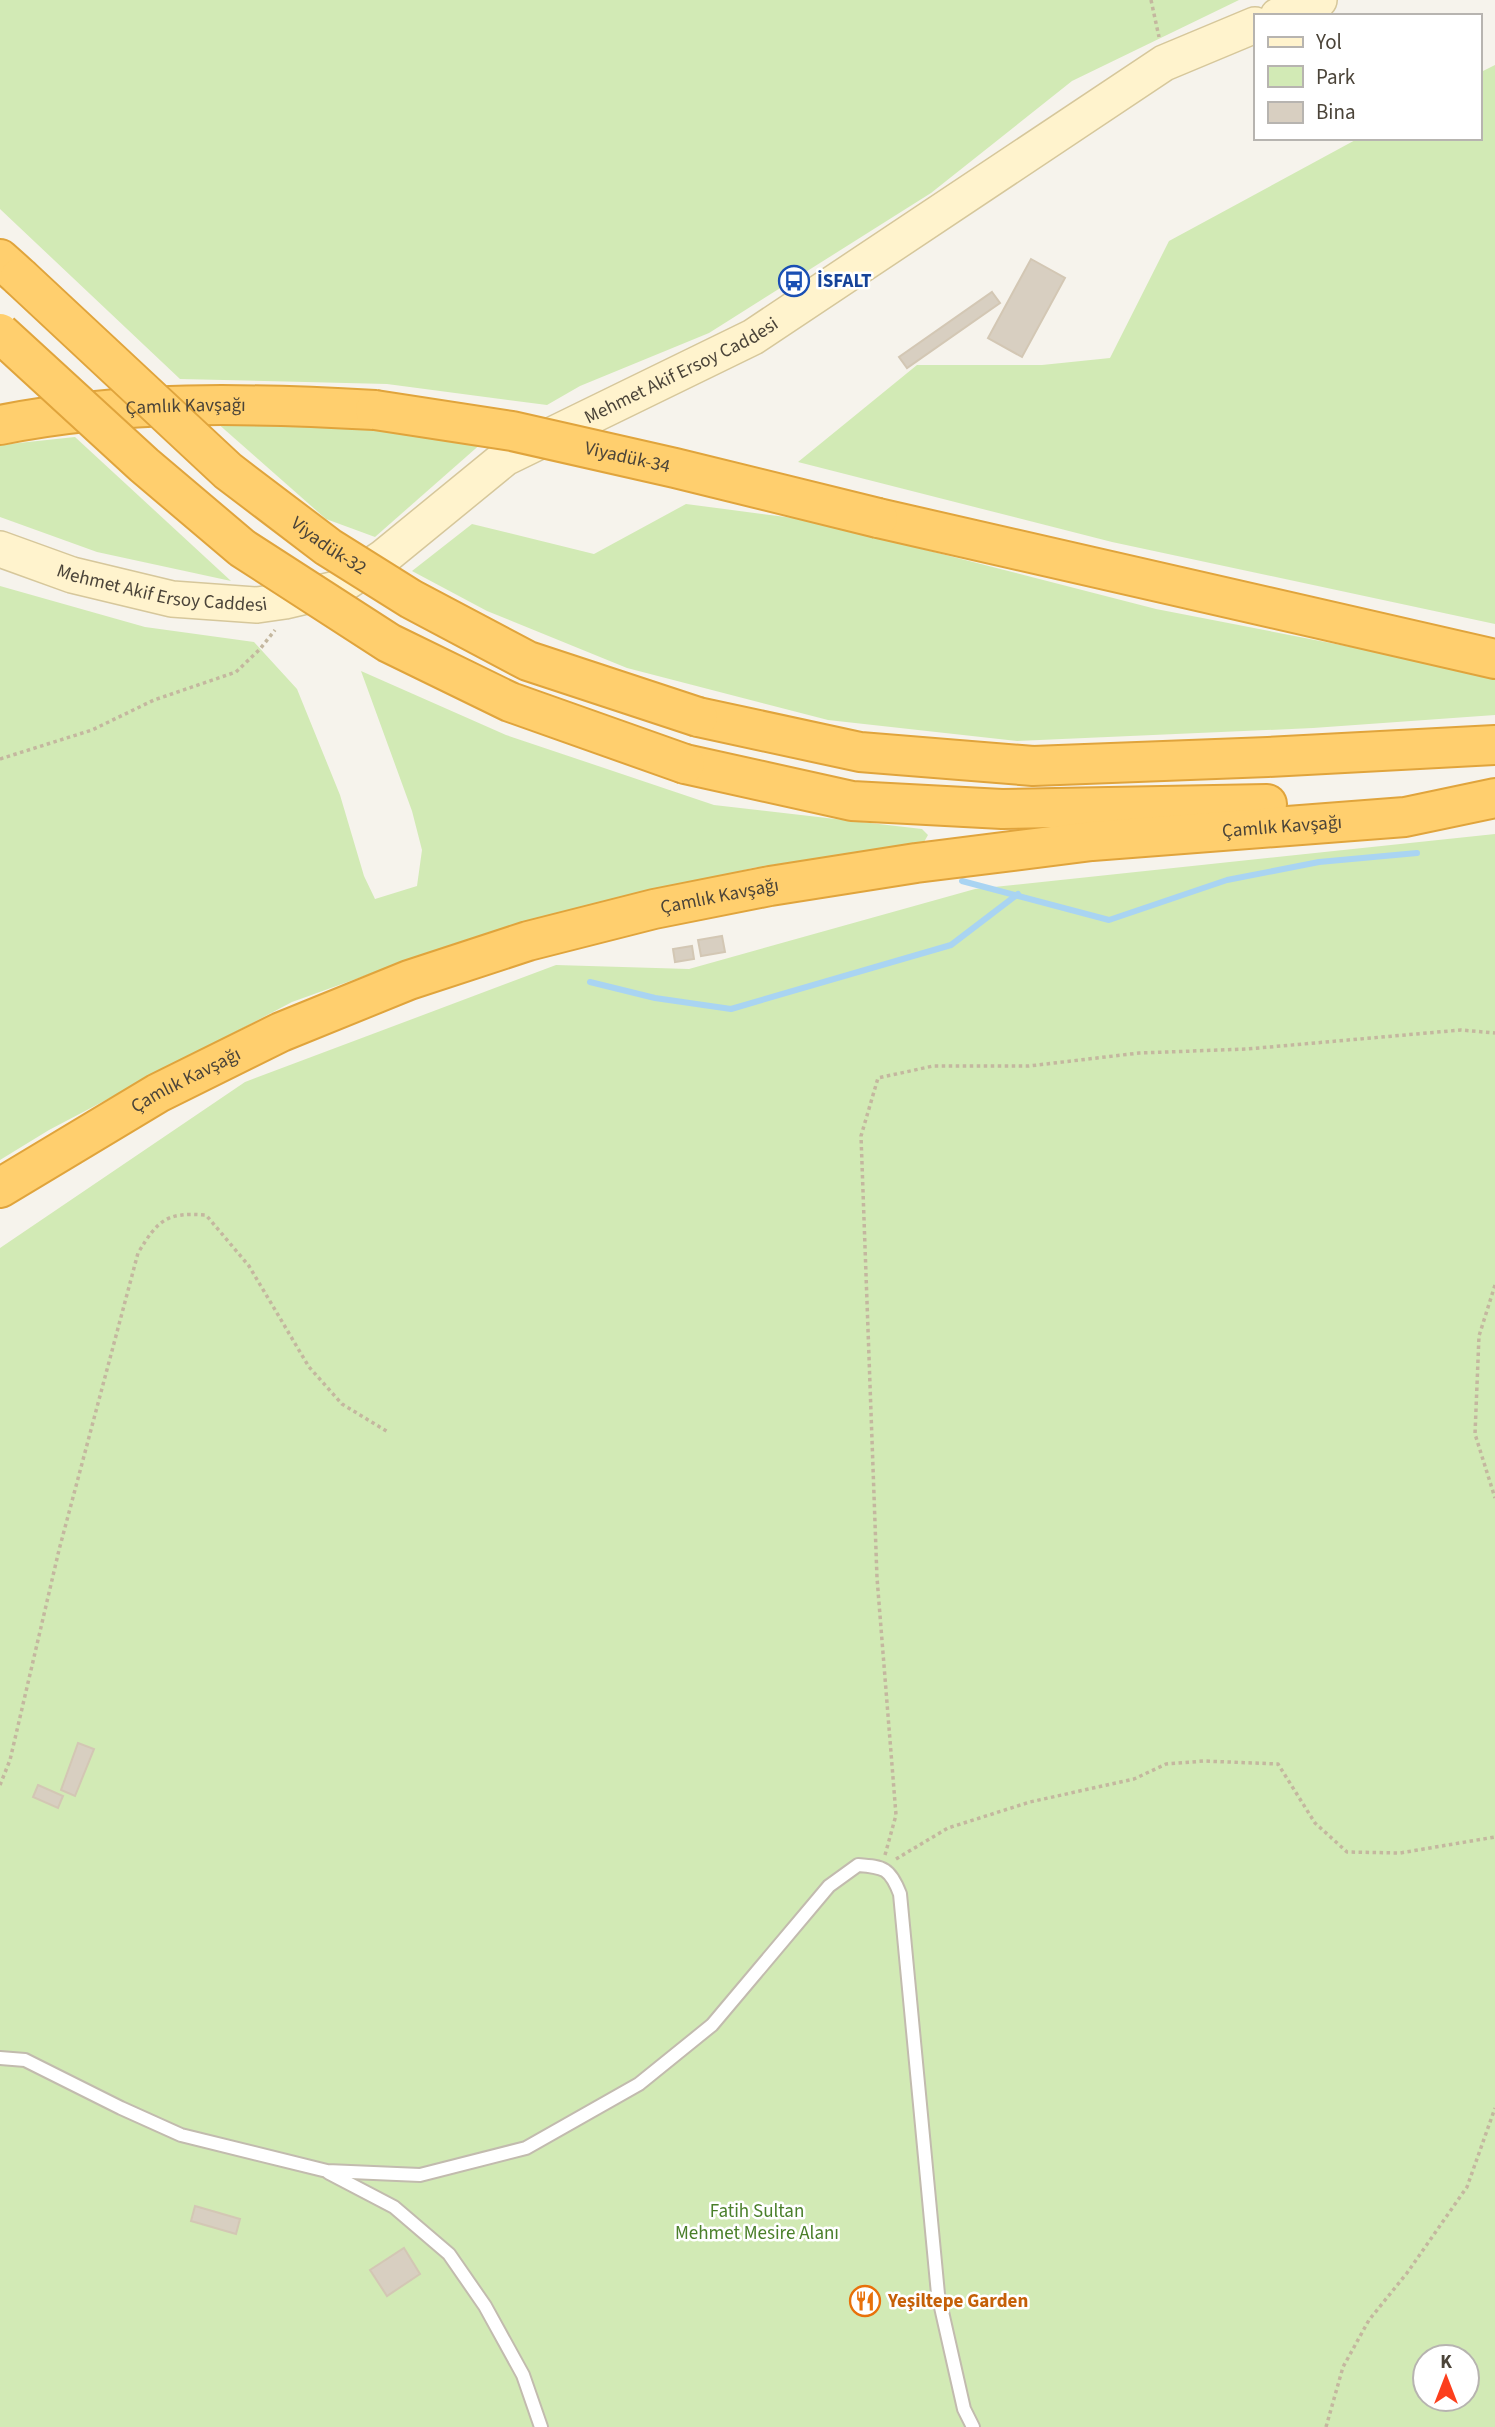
<svg xmlns="http://www.w3.org/2000/svg" width="1495" height="2427" font-family="'Source Sans 3',sans-serif">
<rect width="100%" height="100%" fill="#f6f3ec"/>
<g fill="#d2eab5" fill-rule="evenodd">
<polygon points="0,0 1239,0 1072,81 931,193 709,333 580,386 547,405 387,384 180,379 0,209"/>
<polygon points="1495,65 1495,624 1112,542 798,462 917,365 1042,365 1110,358 1169,241 1359,138 1479,138 1479,73"/>
<polygon points="216,422 343,424 483,442 375,537 326,519"/>
<polygon points="75,437 231,581 97,552 0,517 0,445"/>
<polygon points="686,504 809,520 1156,609 1495,675 1495,715 1313,728 1017,741 828,720 627,668 487,611 412,571 472,524 594,554"/>
<polygon points="0,586 145,627 254,642 297,689 340,795 364,876 375,899 417,886 422,850 412,811 361,671 506,735 714,805 922,829 928,835 924,842 752,868 453,944 292,1002 49,1130 0,1160"/>
<path d="M1495 834V2427H0V1248L245 1082 556 965 689 969 975 889ZM1425 2357H1467V2399H1425Z"/>
</g>
<g fill="none" stroke-linecap="round" stroke-linejoin="round">
<g stroke="#a9d4f2" stroke-width="6">
<polyline points="962,881 1109,920 1227,880 1319,862 1417,853"/>
<polyline points="590,982 655,998 731,1009 951,945 1018,894"/>
</g>
</g>
<g fill="#d8cfc1" stroke="#d3c7b4" stroke-width="2">
<polygon points="1031,259 1065,278 1022,357 988,338"/>
<polygon points="992,292 1000,303 907,368 899,357"/>
<polygon points="722,936 725,952 701,956 698,940"/>
<polygon points="692,946 694,959 675,962 673,949"/>
<polygon points="78,1743 94,1749 75,1796 61,1790"/>
<polygon points="38,1785 63,1796 58,1808 33,1797"/>
<polygon points="195,2206 240,2219 236,2234 191,2221"/>
<polygon points="404,2248 420,2274 387,2296 370,2270"/>
</g>
<g fill="none" stroke-linecap="round" stroke-linejoin="round">
<g stroke="#c2bbae" stroke-width="16">
<g id="lane">
<path d="M0 2058 25 2060 121 2108 181 2135 327 2171 420 2175 526 2148 639 2084 712 2025 829 1886 858 1865C884 1867 890 1868 900 1894L938 2294 964 2409 973 2427"/>
<polyline points="329,2173 394,2207 449,2254 485,2306 523,2375 541,2427"/>
</g>
</g>
<g stroke="#d6c79b" stroke-width="38">
<g id="secondary">
<polyline points="1278,16 1319,0"/>
<path id="s1" d="M0 549 72 575 172 599 257 605 285 601 336 589 384 557 505 458 753 337 1164 63 1255 25"/>
</g>
</g>
<g stroke="#e0a43c" stroke-width="42">
<g id="highway">
<polyline points="0,259 20,277"/>
<path id="s2" d="M0 425C124 400 249 403 375 410"/>
<polyline points="878,518 1495,659"/>
<polyline points="698,717 860,752 1033,766 1268,757 1495,745"/>
<polyline points="685,764 852,801 1002,809 1267,804"/>
<path id="s3" d="M0 1188 158 1093 281 1032 409 980 528 941 654 909 770 886 916 863 1092 841 1405 817 1495 798"/>
</g>
</g>
<g stroke="#c4b79f" stroke-width="3.5" stroke-dasharray="3.5 3.5" stroke-linecap="butt">
<polyline points="1151,0 1159,37"/>
<polyline points="0,759 92,730 154,700 236,672 260,649 275,630"/>
<polyline points="1495,1285 1479,1336 1475,1434 1495,1498"/>
<path d="M0 1785 10 1760 59 1550 138 1253C158 1220 166 1212 206 1215L249 1266 309 1367 342 1404 388 1432"/>
<polyline points="885,1855 896,1815 877,1578 861,1136 878,1078 933,1066 1029,1066 1139,1053 1247,1049 1461,1030 1495,1033"/>
<polyline points="896,1859 948,1828 1030,1802 1134,1779 1166,1764 1204,1761 1278,1764 1315,1823 1347,1852 1400,1853 1495,1837"/>
<polyline points="1326,2427 1343,2367 1369,2320 1407,2273 1467,2187 1495,2108"/>
</g>
<use href="#lane" stroke="#fff" stroke-width="12"/>
<use href="#secondary" stroke="#fff3cd" stroke-width="35"/>
<use href="#highway" stroke="#ffcf6e" stroke-width="38"/>
<g stroke="#e0a43c" stroke-width="42" stroke-linecap="butt">
<g id="highway-bridge">
<path id="s4" d="M20 277 228 471 328 547 411 599 528 661 698 717"/>
<polyline points="0,333 144,465 242,548 389,643 510,702 685,764"/>
<path id="s5" d="M375 410 512 431 675 468 878 518"/>
</g>
</g>
<use href="#highway-bridge" stroke="#ffcf6e" stroke-width="38"/>
</g>
<defs>
<g id="bus-ring" transform="scale(1.575)"><circle r="9.5" fill="#fff" stroke="#1a4fb4" stroke-width="1.5"/><path d="M-5-6H5V4H4V6H2V4H-2V6H-4V4H-5ZM-3.5-4V0h7V-4ZM-3.5 1.2v1.5H-2V1.2ZM2 1.2v1.5H3.5V1.2Z" fill="#1a4fb4"/></g>
<g id="restaurant-ring" transform="scale(1.575)"><circle r="9.5" fill="#fff" stroke="#e8710a" stroke-width="1.5"/><path d="M-5-6h1v4h1v-4h1v4h1v-4h1v5L-1.5 .5V6h-2V.5L-5-1ZM5-6V6H3V1.5H1.5Q1.5-4 5-6Z" fill="#e8710a"/></g>
</defs>
<g fill-rule="evenodd">
<use href="#bus-ring" x="794" y="281"/>
<use href="#restaurant-ring" x="865" y="2301"/>
</g>
<g text-anchor="middle" dominant-baseline="central" stroke-width="5" stroke-linejoin="round" paint-order="stroke">
<g font-size="19" font-weight="bold" fill="#164399" stroke="#fff" text-anchor="start">
<text x="817" y="281">İSFALT</text>
</g>
<g font-size="19" fill="#4b4439" stroke="#fff">
<text stroke="none"><textPath href="#s1" startOffset="756">Mehmet Akif Ersoy Caddesi</textPath></text>
<text stroke="none"><textPath href="#s2" startOffset="187">Çamlık Kavşağı</textPath></text>
<text stroke="none"><textPath href="#s5" startOffset="257">Viyadük-34</textPath></text>
<text stroke="none"><textPath href="#s4" startOffset="410">Viyadük-32</textPath></text>
<text stroke="none"><textPath href="#s1" startOffset="168">Mehmet Akif Ersoy Caddesi</textPath></text>
<text stroke="none"><textPath href="#s3" startOffset="1349">Çamlık Kavşağı</textPath></text>
<text stroke="none"><textPath href="#s3" startOffset="782">Çamlık Kavşağı</textPath></text>
<text stroke="none"><textPath href="#s3" startOffset="215">Çamlık Kavşağı</textPath></text>
</g>
<g font-size="19" fill="#4a7f2a" stroke="#fff">
<text x="757" y="2211">Fatih Sultan<tspan x="757" dy="22">Mehmet Mesire Alanı</tspan></text>
</g>
<g font-size="19" font-weight="bold" fill="#c56008" stroke="#fff" text-anchor="start">
<text x="888" y="2301">Yeşiltepe Garden</text>
</g>
</g>
<rect x="1254" y="14" width="228" height="126" fill="#ffffff" stroke="#b7b4b0" stroke-width="2"/>
<rect x="1268" y="37" width="35" height="10" fill="#fff3cd" stroke="#b7b4b0" stroke-width="2"/>
<text x="1316" y="49" font-size="21" fill="#4b4439">Yol</text>
<rect x="1268" y="66" width="35" height="21" fill="#d2eab5" stroke="#b7b4b0" stroke-width="2"/>
<text x="1316" y="84" font-size="21" fill="#4b4439">Park</text>
<rect x="1268" y="102" width="35" height="21" fill="#d8cfc1" stroke="#b7b4b0" stroke-width="2"/>
<text x="1316" y="119" font-size="21" fill="#4b4439">Bina</text>
<g transform="translate(1446 2378)"><circle r="33" fill="#ffffff" stroke="#b7b4b0" stroke-width="2"/>
<path d="M0-5L12 26L0 18L-12 26Z" fill="#fc3f1d"/>
<text y="-10" font-size="19" font-weight="bold" text-anchor="middle" fill="#4b4439">K</text>
</g>
</svg>
